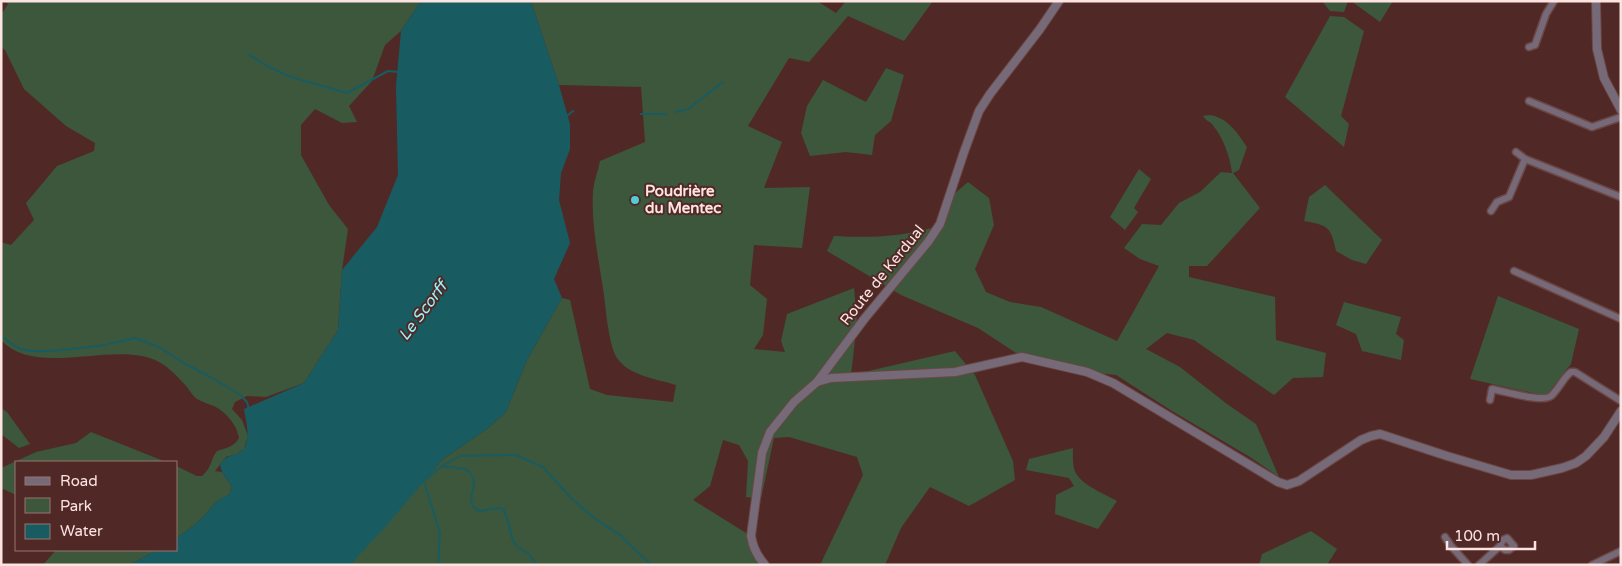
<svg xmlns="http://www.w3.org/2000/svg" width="1622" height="566" font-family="'Varela Round',sans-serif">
<rect width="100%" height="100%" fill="#502927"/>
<g fill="#3c573b">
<path d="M5 1H421L401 31 385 45 372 81 349 106 357 122 342 123 315 109 301 125V155L329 205 348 229 342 270 338 330 304 383 266 397 247 396 235 402 232 409 242 420 248 436 244 449 237 454 226 457 215 471 222 472 232 487 229 495C214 500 212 508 202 518 194 526 185 532 176 538V466L197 476H202C213 466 210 460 217 451 226 448 234 447 239 438 237 425 226 412 214 406 209 404 202 402 197 399 193 396 190 391 187 387 179 378 167 365 155 360 112 341 36 378 1 340V242L11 245 34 220 26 203 57 166 94 151 95 143 66 126 24 89 5 50 1 47V15L8 4Z"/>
<path d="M531 1H817L836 13 846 1H933L904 41 848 16 809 62 789 58 748 126 782 142 764 188 810 187 802 248 754 245 750 285 767 299 763 335 754 349 785 352 781 341 787 314 854 288 857 322 851 375 955 351 975 375 1013 461 1015 480 969 506 930 487 901 528 885 565H820L863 475 857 457 789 437 774 438 761 499 746 497 748 461 739 445 723 440 710 486 693 500 751 536 765 565H349L443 459 487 429 506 412 527 360 562 298 570 300 590 389 607 395 673 402 676 385C657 379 629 376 617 358 609 346 606 311 604 295 599 261 591 226 593 191 594 181 598 171 600 161L645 142 641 87 559 85Z"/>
<polygon points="1322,1 1348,1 1344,12 1330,11"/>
<polygon points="1351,1 1393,1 1380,22"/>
<polygon points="1330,16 1344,17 1364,31 1341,116 1349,124 1344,147 1285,97"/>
<polygon points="886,68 904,75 891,121 875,135 872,155 846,152 810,156 801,133 807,106 823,80 866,102"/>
<path d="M1209 115C1227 117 1237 132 1247 147L1239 170 1233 173 1260 208 1207 266H1189V277L1275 297 1276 340 1326 353 1323 377 1293 378 1274 395 1194 340 1167 333 1146 349 1180 367 1227 404 1256 424 1279 477 1250 457 1172 411 1116 375 1087 372 1022 357 978 328 901 295 827 251 834 236C871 238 896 237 932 228L954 194 968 182 989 198 994 225 975 269 986 292 1010 302 1041 307 1117 341 1159 266 1140 259 1124 248 1142 224 1161 225 1179 203 1200 192 1221 172 1232 173C1230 156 1223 137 1212 124 1209 121 1205 120 1203 116Z"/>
<polygon points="1139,169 1151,179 1134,208 1138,212 1125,230 1110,217"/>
<path d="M1325 185 1382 240 1366 264 1352 260 1336 251C1331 227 1328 225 1304 221L1309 197Z"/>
<polygon points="1498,296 1579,329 1571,364 1546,396 1470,379"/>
<polygon points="1344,302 1401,317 1396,334 1404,340 1401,360 1362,351 1356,334 1336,325"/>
<polygon points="1,408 7,412 30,444 19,448 1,434"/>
<polygon points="91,432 166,462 16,462 16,495 1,488 1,468 36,452 76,443"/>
<path d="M1073 448C1073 457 1072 468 1077 475 1083 485 1106 495 1117 501L1098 529 1055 514 1056 495 1074 486 1069 478 1026 470 1029 459Z"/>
<polygon points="1311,531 1337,549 1327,565 1259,565 1262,554"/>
<polygon points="56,550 157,550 129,565 43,565"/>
</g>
<path fill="#185c62" d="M421 1H531L559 85 570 124V149L561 173 559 200 570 243 554 279 562 298 527 360 506 412 487 429 443 459 386 526 350 565H129L157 550H176V538C185 532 194 526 202 518 212 508 214 500 229 495L232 487 222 472 220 465C225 457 228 457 236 454 254 448 246 423 244 409L304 383 338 330 342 270 377 227 398 175 396 86 401 31Z"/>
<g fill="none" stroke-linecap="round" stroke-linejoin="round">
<g stroke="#185c62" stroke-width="2">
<polyline points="248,54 269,67 291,77 347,93 388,71 399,72"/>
<polyline points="675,112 688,109 723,82"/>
<polyline points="641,114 666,114"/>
<polyline points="567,116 573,111"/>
<path d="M1 336C7 340 14 346 21 349 37 355 87 347 106 345"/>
<polyline points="109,344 135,338 159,347 184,363 210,377 239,394 247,402 249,409"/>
<path d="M442 466 465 469C468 471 472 475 473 478 477 488 467 497 473 506 480 517 491 505 503 509L507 518 513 541 519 548 529 554 536 565"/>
<polyline points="424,481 442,466 460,456 516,455 543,467 571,498 594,518 620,535 651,565"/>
<polyline points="424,482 440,533 438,565"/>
</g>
<g stroke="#6c4745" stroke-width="9">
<g id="minor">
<polyline points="1529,47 1535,45 1546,14 1554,1"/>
<polyline points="1529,101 1592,127 1621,117"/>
<polyline points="1516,152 1525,159 1621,197"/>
<polyline points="1491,211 1497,202 1509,197 1525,159"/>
<polyline points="1514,271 1621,319"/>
<path d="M1490 400 1492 389C1504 391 1542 403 1551 396 1559 389 1563 378 1571 372H1575L1621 401"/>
<polyline points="1445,537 1451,546 1468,565"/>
<polyline points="1479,565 1500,546 1503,540 1507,538 1514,546 1509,550 1505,550 1500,546"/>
<polyline points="1592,565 1621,551"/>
</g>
</g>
<g stroke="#6c4745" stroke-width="10">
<g id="tertiary">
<polyline points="1596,1 1597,49 1604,78 1621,110"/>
<polyline points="817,382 831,378 955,372 1022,357 1087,372 1113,383 1278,482 1287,485 1299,481 1361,440 1371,436 1380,434 1447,456 1511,475 1531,475 1562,468 1576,463 1586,456 1604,437 1621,411"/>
<path d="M765 565C757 556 753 548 751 536L762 453 770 432 794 402 817 382 865 318 928 242 940 224 964 152 979 111 990 94 1040 29 1059 1"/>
</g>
</g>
<use href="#minor" stroke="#776a78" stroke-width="6"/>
<use href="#tertiary" stroke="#776a78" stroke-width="8"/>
</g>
<circle fill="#52ccd6" stroke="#502927" stroke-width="2" cx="635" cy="200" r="5"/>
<g text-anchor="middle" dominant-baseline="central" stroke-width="4" stroke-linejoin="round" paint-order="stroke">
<g font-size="15" font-weight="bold" fill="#fee4e1" stroke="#502927" text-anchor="start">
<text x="645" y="191">Poudrière<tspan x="645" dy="17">du Mentec</tspan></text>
</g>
<g font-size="15" fill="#fee4e1" stroke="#502927">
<text transform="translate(882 275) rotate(-51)">Route de Kerdual</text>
</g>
<g font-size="16" font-style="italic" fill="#98f5fe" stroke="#502927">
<text transform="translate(423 311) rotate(-53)">Le Scorff</text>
</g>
</g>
<rect width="1622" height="566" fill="none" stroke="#fee4e1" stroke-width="5"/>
<rect x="15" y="461" width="162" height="90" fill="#502927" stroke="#967471"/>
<rect x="25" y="477" width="25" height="8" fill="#776a78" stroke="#967471"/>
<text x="60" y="486" font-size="15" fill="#fee4e1">Road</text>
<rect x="25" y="498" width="25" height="15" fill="#3c573b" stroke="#967471"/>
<text x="60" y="511" font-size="15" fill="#fee4e1">Park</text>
<rect x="25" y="524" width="25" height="15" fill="#185c62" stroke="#967471"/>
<text x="60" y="536" font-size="15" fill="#fee4e1">Water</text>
<path d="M1447 541v8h88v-8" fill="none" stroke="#fee4e1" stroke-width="2.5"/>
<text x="1454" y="541" font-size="15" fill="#fee4e1" stroke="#502927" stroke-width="4" paint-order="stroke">100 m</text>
</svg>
